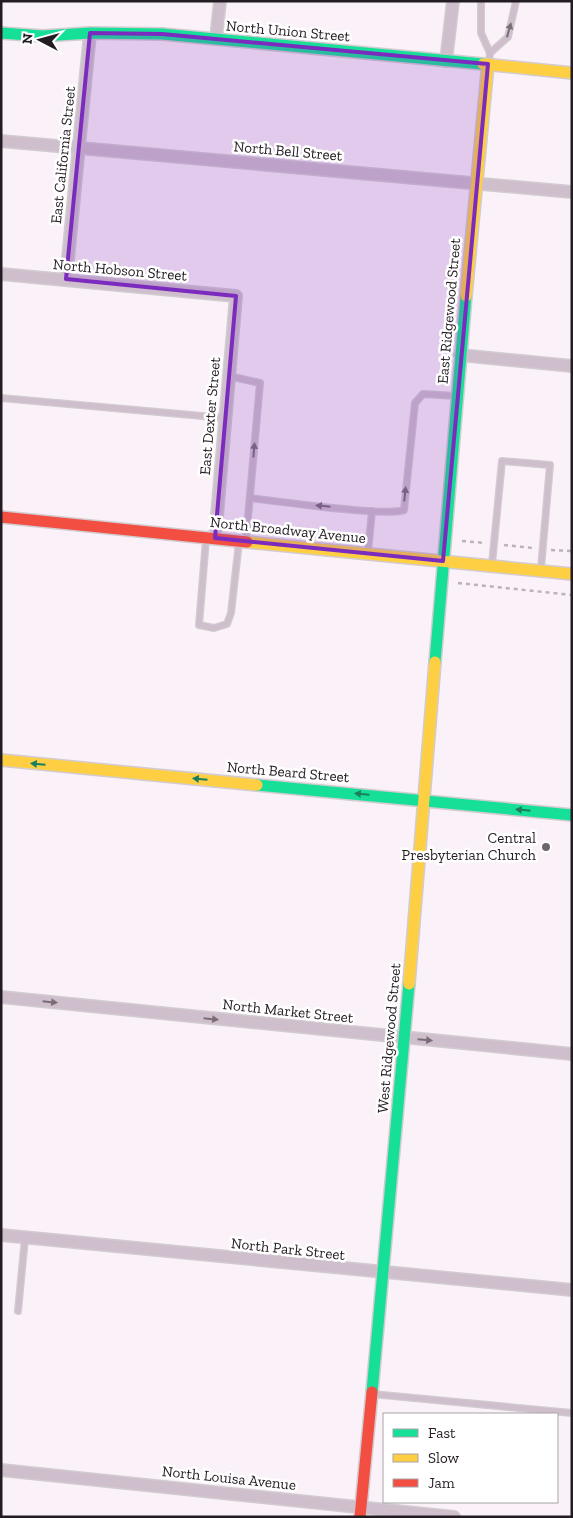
<svg xmlns="http://www.w3.org/2000/svg" width="573" height="1518" font-family="'Zilla Slab',serif">
<rect width="100%" height="100%" fill="#faf2f8"/>
<g fill="none" stroke-linecap="round" stroke-linejoin="round">
<g stroke="#d2ccd1" stroke-width="8">
<g id="lane">
<polyline points="481,1 481,33 490,53 489,62"/>
<polyline points="490,53 508,37 516,1"/>
<polyline points="229,376 260,383 246,540"/>
<polyline points="1,398 225,418"/>
<path d="M250 498C275 501 387 517 404 510L415 403 423 394 456 396"/>
<polyline points="206,539 199,625 214,628 227,624 231,613 239,542"/>
<polyline points="368,551 372,511"/>
<polyline points="492,564 502,461 550,465 541,568"/>
<polyline points="18,1311 25,1238"/>
<polyline points="372,1394 572,1413"/>
</g>
</g>
<g stroke="#d2ccd1" stroke-width="14">
<g id="street">
<polyline points="216,39 220,1"/>
<polyline points="446,61 453,1"/>
<polyline points="1,141 572,192"/>
<polyline points="1,274 236,296 215,538"/>
<polyline points="66,279 90,33"/>
<polyline points="460,355 572,366"/>
<polyline points="1,997 572,1054"/>
<polyline points="1,1235 572,1290"/>
<polyline points="1,1470 454,1517"/>
</g>
</g>
<g stroke="#d2ccd1" stroke-width="14">
<g id="fast">
<polyline points="1,33 43,36 90,33 162,34 483,64"/>
<polyline points="435,662 466,296"/>
<polyline points="257,785 572,815"/>
<polyline points="372,1392 409,984"/>
</g>
</g>
<g stroke="#d2ccd1" stroke-width="14">
<g id="slow">
<polyline points="483,64 572,73"/>
<polyline points="466,296 488,64"/>
<polyline points="247,542 572,574"/>
<polyline points="1,760 257,785"/>
<polyline points="409,984 435,662"/>
</g>
</g>
<g stroke="#d2ccd1" stroke-width="14">
<g id="jam">
<polyline points="1,517 247,542"/>
<polyline points="360,1517 372,1392"/>
</g>
</g>
<g stroke="#beb1bc" stroke-width="2.5" stroke-dasharray="4 4" stroke-linecap="butt">
<polyline points="462,541 486,543"/>
<polyline points="504,545 533,548"/>
<polyline points="551,550 572,551"/>
<polyline points="458,583 572,595"/>
</g>
<use href="#lane" stroke="#cfbecc" stroke-width="5.5"/>
<use href="#street" stroke="#cfbecc" stroke-width="11"/>
<use href="#fast" stroke="#16e098" stroke-width="11"/>
<use href="#slow" stroke="#ffcf43" stroke-width="11"/>
<use href="#jam" stroke="#f24e42" stroke-width="11"/>
</g>
<defs><path id="oneway-solid" d="M-6-.8H1V-3.2L6.5 0L1 3.2V.8H-6Z" transform="scale(1.25)"/></defs>
<g fill="#796d77">
<use href="#oneway-solid" transform="translate(509 30) rotate(-74)"/>
<use href="#oneway-solid" transform="translate(254 450) rotate(-85)"/>
<use href="#oneway-solid" transform="translate(405 494) rotate(-84)"/>
<use href="#oneway-solid" transform="translate(323 506) rotate(-174)"/>
<use href="#oneway-solid" transform="translate(50 1002) rotate(6)"/>
<use href="#oneway-solid" transform="translate(211 1019) rotate(6)"/>
<use href="#oneway-solid" transform="translate(425 1040) rotate(5)"/>
</g>
<g fill="#1c7e5d">
<use href="#oneway-solid" transform="translate(38 764) rotate(-175)"/>
<use href="#oneway-solid" transform="translate(200 779) rotate(-175)"/>
<use href="#oneway-solid" transform="translate(362 794) rotate(-175)"/>
<use href="#oneway-solid" transform="translate(523 810) rotate(-174)"/>
</g>
<path fill="#7b2cbf" fill-opacity="0.2" stroke="#7b2cbf" stroke-width="4" stroke-linejoin="round" d="M90 33 162 34 488 64 443 561 215 538 236 296 66 279Z"/>
<circle fill="#6e676d" stroke="#fff" stroke-width="2" cx="546" cy="847" r="5"/>
<g text-anchor="middle" dominant-baseline="central" stroke-width="5" stroke-linejoin="round" paint-order="stroke">
<g font-size="15" fill="#231c22" stroke="#fff">
<text transform="translate(288 31) rotate(5)">North Union Street</text>
<text transform="translate(288 151) rotate(5)">North Bell Street</text>
<text transform="translate(63 155) rotate(-84)">East California Street</text>
<text transform="translate(120 270) rotate(5)">North Hobson Street</text>
<text transform="translate(449 311) rotate(-85)">East Ridgewood Street</text>
<text transform="translate(210 416) rotate(-85)">East Dexter Street</text>
<text transform="translate(288 530) rotate(6)">North Broadway Avenue</text>
<text transform="translate(288 772) rotate(5)">North Beard Street</text>
<text transform="translate(288 1011) rotate(6)">North Market Street</text>
<text transform="translate(389 1038) rotate(-85)">West Ridgewood Street</text>
<text transform="translate(288 1249) rotate(6)">North Park Street</text>
<text transform="translate(229 1478) rotate(6)">North Louisa Avenue</text>
</g>
<g font-size="15" fill="#231c22" stroke="#fff" text-anchor="end">
<text x="536" y="838">Central<tspan x="536" dy="17">Presbyterian Church</tspan></text>
</g>
</g>
<rect width="573" height="1518" fill="none" stroke="#231c22" stroke-width="5"/>
<rect x="383" y="1413" width="175" height="90" fill="#ffffff" stroke="#a7a4a7"/>
<rect x="393" y="1429" width="25" height="8" fill="#16e098" stroke="#a7a4a7"/>
<text x="428" y="1438" font-size="15" fill="#231c22">Fast</text>
<rect x="393" y="1454" width="25" height="8" fill="#ffcf43" stroke="#a7a4a7"/>
<text x="428" y="1463" font-size="15" fill="#231c22">Slow</text>
<rect x="393" y="1479" width="25" height="8" fill="#f24e42" stroke="#a7a4a7"/>
<text x="428" y="1488" font-size="15" fill="#231c22">Jam</text>
<g transform="translate(40 40) rotate(276)" stroke="#ffffff" stroke-width="4" paint-order="stroke">
<path d="M0-4L9 19L0 12L-9 19Z" fill="#231c22"/>
<text y="-8" font-size="14" font-weight="bold" text-anchor="middle" fill="#231c22">N</text>
</g>
</svg>
